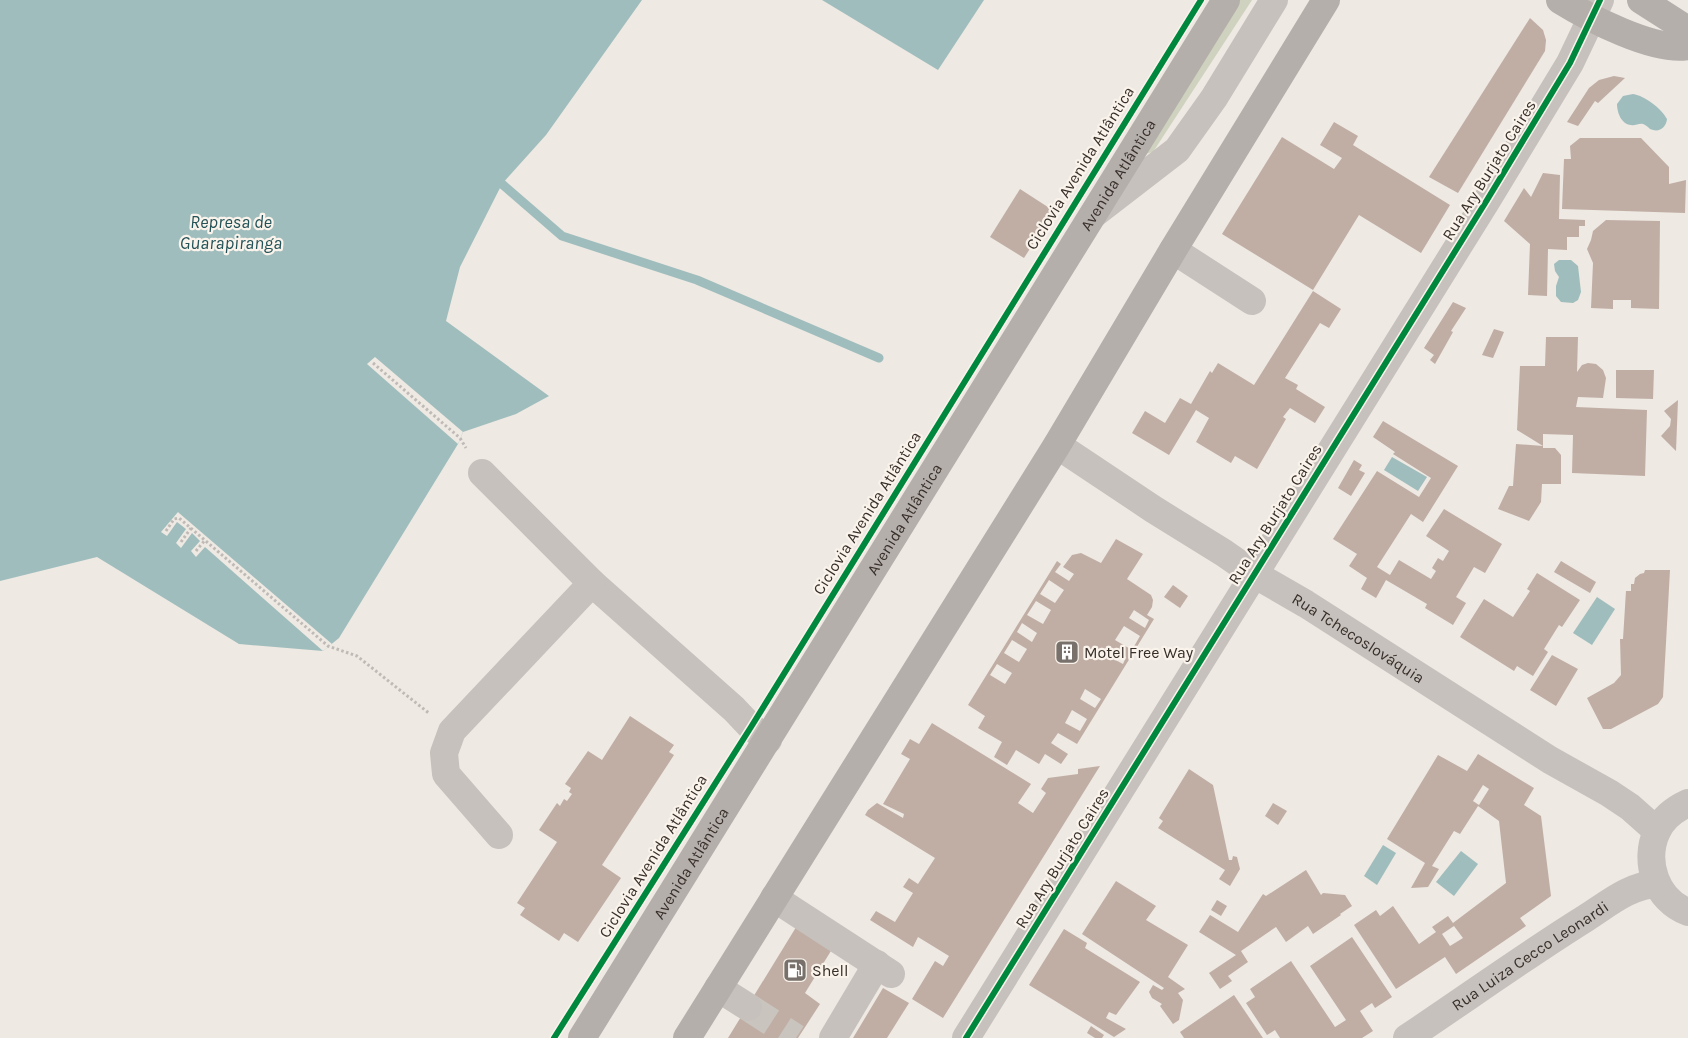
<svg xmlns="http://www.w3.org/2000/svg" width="1688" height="1038" font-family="Karla,sans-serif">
<rect width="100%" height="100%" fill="#eee9e3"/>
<polygon fill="#ced2be" points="1236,0 1252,0 1153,152 1145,154"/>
<g fill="#a0bdbd">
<polygon points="0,0 642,0 546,135 502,184 460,267 446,321 549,396 516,414 463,432 458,444 339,638 323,651 239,644 97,557 0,581"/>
<polygon points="822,0 984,0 938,70"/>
<path d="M1633 94C1645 96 1661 108 1667 119 1666 128 1659 133 1650 129 1648 127 1646 125 1643 124 1639 123 1635 126 1631 125 1621 124 1617 112 1617 104L1623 96Z"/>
<polygon points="1559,260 1571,260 1578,266 1581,292 1578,300 1573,303 1561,302 1556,296 1556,286 1559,277 1555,271 1554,264"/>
<polygon points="1392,457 1427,477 1418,491 1384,470"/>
<polygon points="1597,597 1615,609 1592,645 1573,633"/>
<polygon points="1383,845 1396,853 1377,885 1364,876"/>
<polygon points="1461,851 1478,864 1454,896 1436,882"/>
</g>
<g fill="#eee9e3">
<polygon points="375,357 463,432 458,444 367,364"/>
<polygon points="178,512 179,513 332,644 323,651 205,547 196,557 191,551 200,541 192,533 181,548 176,543 186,529 177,522 167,536 161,532"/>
</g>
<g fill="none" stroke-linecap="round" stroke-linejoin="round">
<polyline stroke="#a0bdbd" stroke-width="9" points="502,184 562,236 697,280 879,358"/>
</g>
<g fill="#c0aea5" fill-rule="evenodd">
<polygon points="1530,18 1543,30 1546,40 1545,51 1458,193 1429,177"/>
<polygon points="1614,76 1625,78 1598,103 1595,101 1578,126 1567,122 1589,88 1599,80"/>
<polygon points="1334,122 1358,136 1353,145 1450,205 1421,253 1359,215 1313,290 1222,234 1282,137 1334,169 1342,158 1320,145"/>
<polygon points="1580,138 1641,138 1669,167 1669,184 1686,180 1685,213 1562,209 1564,159 1571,159 1570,146"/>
<polygon points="1543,173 1560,175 1559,219 1585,220 1585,226 1579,226 1579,237 1567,237 1567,250 1548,249 1547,296 1528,295 1530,244 1504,221 1524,188 1531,197"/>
<polygon points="1020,189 1054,211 1024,258 990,237"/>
<polygon points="1606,220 1660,221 1659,309 1631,308 1631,300 1613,300 1613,309 1591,308 1593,263 1587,249 1591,240 1593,231"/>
<polygon points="1313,291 1341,309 1329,328 1320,323 1285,378 1298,385 1296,389 1325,407 1315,423 1290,408 1283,417 1286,419 1257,469 1235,456 1231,463 1196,442 1209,418 1196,410 1169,455 1132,433 1145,411 1165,423 1180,398 1191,404 1210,371 1212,373 1218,363 1254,385"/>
<polygon points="1453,302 1466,308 1451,331 1453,332 1435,364 1430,360 1434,355 1424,348"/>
<polygon points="1494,329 1504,332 1493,358 1482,355"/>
<polygon points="1546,337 1578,337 1577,372 1582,365 1588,363 1596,364 1603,370 1606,378 1603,398 1578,397 1576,407 1647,410 1645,476 1572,473 1573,435 1543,434 1543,446 1517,430 1520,366 1545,366"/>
<polygon points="1616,370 1654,370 1653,399 1616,398"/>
<polygon points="1678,400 1676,451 1661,436 1670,426 1671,419 1664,411"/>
<polygon points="1383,421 1458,466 1423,522 1411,514 1377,567 1390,575 1399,560 1431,579 1436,571 1432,568 1438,558 1443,561 1449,551 1426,536 1444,509 1502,544 1485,573 1474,567 1456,597 1466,603 1453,625 1425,608 1427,604 1386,580 1376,598 1361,589 1367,578 1349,566 1357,554 1333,539 1377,471 1419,497 1431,478 1393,454 1395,452 1373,437"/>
<polygon points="1516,444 1543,446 1543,448 1555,448 1561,455 1561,484 1542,484 1541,502 1529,521 1498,509 1509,486 1513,486"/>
<polygon points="1354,460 1362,465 1359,470 1365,473 1351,496 1338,488"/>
<path d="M1116 539 1143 554 1127 579 1151 595 1153 600 1152 607 1147 615 1154 619 1077 744 1058 733 1051 743 1068 754 1061 764 1045 754 1039 764 1016 750 1007 765 994 757 1002 742 978 728 985 716 968 705 1057 561 1061 564 1055 572 1069 581 1074 574 1063 567 1072 555 1081 553 1101 563ZM1049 580 1064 590 1055 603 1040 594ZM1036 601 1051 610 1043 624 1027 615ZM1134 610 1149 620 1145 628 1129 618ZM1022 623 1037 633 1032 642 1017 632ZM1124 626 1140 636 1132 650 1115 640ZM1012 640 1027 649 1019 662 1004 653ZM1110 648 1126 657 1123 664 1106 655ZM997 664 1012 673 1005 684 990 675ZM1085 689 1101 699 1095 708 1080 699ZM1072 710 1087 719 1080 731 1065 723Z"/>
<polygon points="1561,561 1596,582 1590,593 1554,572"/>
<polygon points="1645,570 1670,570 1663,697 1658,704 1611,729 1603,729 1587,698 1614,683 1621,675 1620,639 1623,639 1626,591 1631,591 1631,584 1634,584 1635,578 1640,574 1644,573"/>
<polygon points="1537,573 1580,600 1562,627 1559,625 1544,649 1548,652 1533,676 1517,666 1514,671 1460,637 1484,599 1513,617 1530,591 1527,589"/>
<polygon points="1173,585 1188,596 1180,608 1164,597"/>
<polygon points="1552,655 1578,669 1556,706 1530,690"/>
<polygon points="630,716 674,745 669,752 674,755 602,865 621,878 578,942 564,933 559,941 520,915 525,908 517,903 557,842 539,830 557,803 560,806 564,799 567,801 572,794 569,792 571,788 565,784 588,751 602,760"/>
<polygon points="932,723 1031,784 1018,803 1033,813 1046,793 1041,789 1048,778 1078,774 1078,769 1100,766 943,1018 912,999 935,961 943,966 949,956 918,937 913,947 870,920 876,911 895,922 913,893 903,887 909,878 918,884 935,858 865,815 868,810 877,803 903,818 904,814 883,804 910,759 901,754 910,739 919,744"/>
<path d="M1478 754 1534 788 1524 805 1541 816 1551 896 1520 918 1526 926 1456 974 1445 957 1396 989 1354 925 1376 910 1380 916 1393 906 1419 944 1436 932 1432 927 1448 916 1453 923 1506 883 1499 821 1478 806 1460 834 1454 831 1432 866 1439 869 1428 887 1411 888 1425 863 1387 839 1438 755 1467 771ZM1483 785 1489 789 1479 805 1473 801ZM1454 926 1463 938 1450 946 1442 934Z"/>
<polygon points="1189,769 1213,785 1229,860 1232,860 1233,856 1237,857 1240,869 1230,886 1219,879 1225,870 1158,828 1163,821 1159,818"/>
<polygon points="1273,803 1287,811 1278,825 1265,816"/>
<polygon points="1306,870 1321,895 1323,893 1345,895 1352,906 1340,914 1341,915 1313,934 1308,926 1286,942 1276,927 1241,951 1248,962 1228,976 1232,981 1220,989 1209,973 1236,955 1199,932 1210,915 1238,932 1263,894 1266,896"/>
<polygon points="1116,881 1156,906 1146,920 1188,945 1168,977 1185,989 1178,993 1183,1000 1179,1020 1173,1024 1160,1006 1162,1004 1152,998 1149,992 1153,985 1162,990 1164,988 1082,934"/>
<polygon points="1217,900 1227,906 1221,916 1211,910"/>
<polygon points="798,924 834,946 805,993 820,1004 798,1038 728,1038"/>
<polygon points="1064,929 1087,943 1085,948 1140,982 1116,1015 1109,1012 1106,1018 1126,1029 1114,1037 1029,985"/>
<polygon points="1352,937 1392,997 1375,1008 1372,1003 1360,1011 1373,1031 1362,1038 1280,1038 1275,1030 1267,1035 1246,1003 1255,997 1250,989 1291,961 1335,1027 1346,1020 1310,966"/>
<polygon points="883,988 909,1003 887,1038 853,1038"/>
<polygon points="1234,995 1263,1038 1184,1038 1180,1032"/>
<polygon points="1091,1026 1104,1035 1102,1038 1095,1038 1087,1033"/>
</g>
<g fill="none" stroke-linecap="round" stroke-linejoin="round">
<polyline stroke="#cac4be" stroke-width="28" stroke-dasharray="28 14" stroke-linecap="butt" points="748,1007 796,1038"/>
<g stroke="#bfbab5" stroke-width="3" stroke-dasharray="2.5 2.5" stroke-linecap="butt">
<polyline points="373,363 460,438 466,448"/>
<polyline points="166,531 174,519 179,518 328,646 357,656 430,714"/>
<polyline points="181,542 191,528"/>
<polyline points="196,551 205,540"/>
</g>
<g stroke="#c6c1bc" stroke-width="28">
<polyline points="1094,214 1177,150 1214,98 1274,0"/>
<polyline points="1173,250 1252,301"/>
<path id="s1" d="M1057 445 1153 509 1224 553 1254 574 1306 604 1550 760 1609 793 1630 807 1657 831"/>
<polyline points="482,473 592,583 734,709 751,727 768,740"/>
<path d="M1688 803C1675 809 1663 818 1657 831 1643 862 1656 900 1688 912"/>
<polyline points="499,835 446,774 444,753 452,731 592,583"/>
<polyline points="774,898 891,974"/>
<polyline points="718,988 748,1007"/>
<polyline points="833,1038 877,964"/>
<polyline points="966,1038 1487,200 1570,63 1600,0"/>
<path id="s2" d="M1407 1038C1467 998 1525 956 1586 918 1608 904 1630 885 1657 884"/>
</g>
<g stroke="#b5afab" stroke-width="28">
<path d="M1560 0C1589 18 1654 52 1688 46"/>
<polyline points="1641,0 1688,30"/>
<path id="s3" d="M582 1038 1226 0"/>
<polyline points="687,1038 1057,445 1173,250 1326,0"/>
</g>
<g stroke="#f9f3eb" stroke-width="9">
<g id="cycleway">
<polyline points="554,1038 751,727 1201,0"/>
<polyline points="966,1038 1487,200 1570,63 1600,0"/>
</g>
</g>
<use href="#cycleway" stroke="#00873e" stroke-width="6"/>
</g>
<defs>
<g id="building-square" transform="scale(1.25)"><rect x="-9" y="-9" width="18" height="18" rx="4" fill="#78706b" stroke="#f9f3eb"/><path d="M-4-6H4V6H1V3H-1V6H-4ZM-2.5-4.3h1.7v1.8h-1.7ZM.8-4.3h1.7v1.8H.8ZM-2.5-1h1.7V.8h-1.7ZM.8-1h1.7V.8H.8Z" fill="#fff"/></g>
<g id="fuel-square" transform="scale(1.25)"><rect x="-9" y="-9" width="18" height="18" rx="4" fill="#78706b" stroke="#f9f3eb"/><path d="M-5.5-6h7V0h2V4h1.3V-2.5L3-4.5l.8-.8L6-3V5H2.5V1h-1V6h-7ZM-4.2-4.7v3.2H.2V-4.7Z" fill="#fff"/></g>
</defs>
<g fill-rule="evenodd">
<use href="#building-square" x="1067" y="652"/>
<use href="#fuel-square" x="795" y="970"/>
</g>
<g text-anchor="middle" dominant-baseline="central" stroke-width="4.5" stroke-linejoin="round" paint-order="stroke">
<g font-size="16" fill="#382f2a" stroke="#f9f3eb">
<text transform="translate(1080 168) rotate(-58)">Ciclovia Avenida Atlântica</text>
<text transform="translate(1489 170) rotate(-58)">Rua Ary Burjato Caires</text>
<text stroke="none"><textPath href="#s3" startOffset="1016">Avenida Atlântica</textPath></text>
<text transform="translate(867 513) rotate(-58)">Ciclovia Avenida Atlântica</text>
<text transform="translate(1275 514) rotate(-58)">Rua Ary Burjato Caires</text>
<text stroke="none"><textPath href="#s3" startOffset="611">Avenida Atlântica</textPath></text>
<text stroke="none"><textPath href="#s1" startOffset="358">Rua Tchecoslováquia</textPath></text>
<text transform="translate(653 856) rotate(-58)">Ciclovia Avenida Atlântica</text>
<text transform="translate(1062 858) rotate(-58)">Rua Ary Burjato Caires</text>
<text stroke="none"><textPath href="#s3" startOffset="206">Avenida Atlântica</textPath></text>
<text stroke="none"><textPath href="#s2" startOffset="148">Rua Luiza Cecco Leonardi</textPath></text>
</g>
<g font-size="16" fill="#382f2a" stroke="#f9f3eb" text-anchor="start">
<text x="1084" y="652">Motel Free Way</text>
<text x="812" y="970">Shell</text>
</g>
<g font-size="18" font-style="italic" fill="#225257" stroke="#f9f3eb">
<text x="231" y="222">Represa de<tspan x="231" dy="21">Guarapiranga</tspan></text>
</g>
</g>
</svg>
